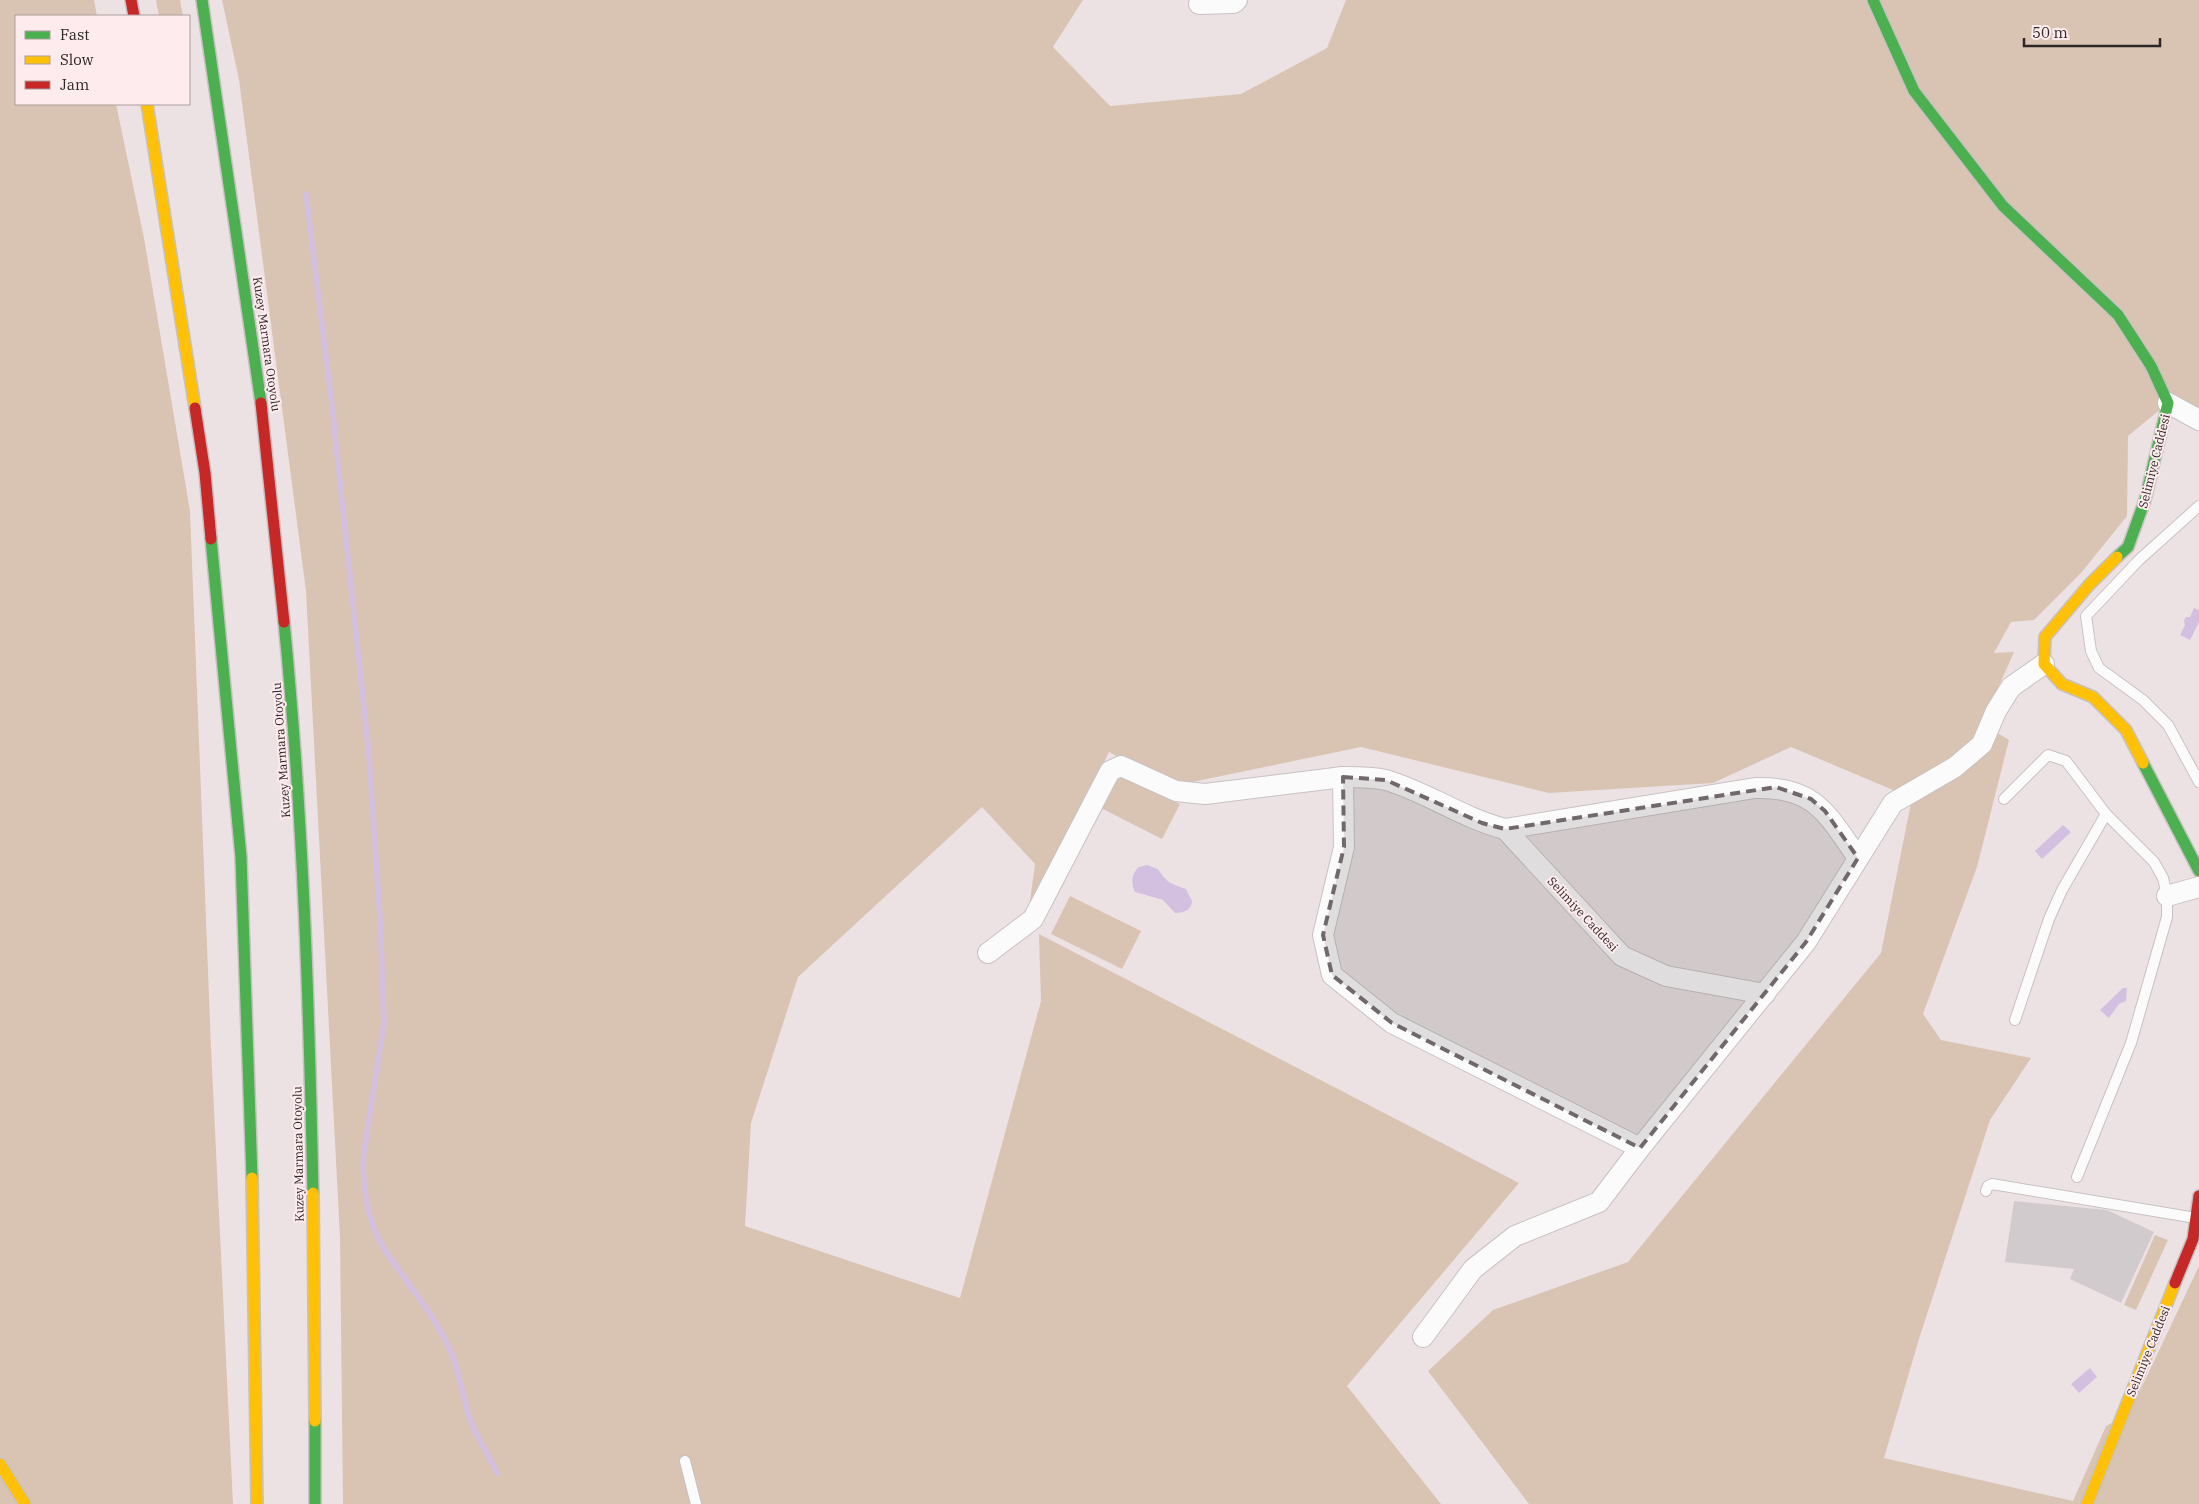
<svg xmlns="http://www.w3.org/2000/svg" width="2199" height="1504" font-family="'IBM Plex Serif',serif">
<rect width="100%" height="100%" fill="#ece2e4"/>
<g fill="#d9c4b3">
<polygon points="0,0 94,0 97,16 16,16 16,104 116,104 144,238 190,511 211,1047 233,1504 0,1504"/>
<polygon points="156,0 180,0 183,16 159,16"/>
<polygon points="222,0 1083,0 1053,47 1110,106 1241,94 1327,48 1346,0 2199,0 2199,430 2168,403 2128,436 2127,516 2081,573 2034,620 2011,622 1994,653 2014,652 1982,724 2009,740 1977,867 1923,1014 1941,1040 2031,1058 1990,1120 1919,1339 1884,1458 2073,1501 2106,1426 2129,1414 2199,1266 2199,1504 1529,1504 1428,1371 1493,1310 1628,1262 1881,953 1912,798 1791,747 1713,783 1549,793 1361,747 1173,786 1109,752 1028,916 1035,864 982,807 798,977 751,1123 745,1226 960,1298 1041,1001 1039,934 1519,1183 1347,1386 1441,1504 343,1504 340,1237 306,591 239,80"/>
<polygon points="1119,773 1180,804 1162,839 1101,808"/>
<polygon points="1070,896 1141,931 1122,969 1051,934"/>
<polygon points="2155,1235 2168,1240 2136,1310 2124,1305"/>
</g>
<g fill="#d3c0e0">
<polygon points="2194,608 2199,610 2199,622 2190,640 2180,635 2185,625 2184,620 2186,617 2190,617"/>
<polygon points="2063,825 2071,832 2042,859 2035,851"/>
<path d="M1147 865 1158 869C1168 884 1170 883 1186 889L1192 901C1192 910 1183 913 1175 913L1163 900 1135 892C1131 883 1131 874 1139 867Z"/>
<polygon points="2123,988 2127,988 2126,1001 2119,1004 2109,1018 2100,1010"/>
<polygon points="2090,1368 2097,1377 2079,1393 2071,1384"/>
</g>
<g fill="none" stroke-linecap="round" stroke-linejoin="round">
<path stroke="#d3c0e0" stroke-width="5.5" d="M306 194 331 397 369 755 380 917 384 1023 364 1151C361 1182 367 1220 383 1247 406 1283 434 1313 451 1352 460 1374 463 1399 471 1422 478 1439 489 1456 497 1473"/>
</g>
<polygon fill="#d1cbcd" points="2014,1201 2107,1210 2154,1232 2121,1303 2070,1279 2074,1269 2005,1262"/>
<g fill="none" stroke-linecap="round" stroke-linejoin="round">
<g stroke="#c8c1c2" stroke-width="12">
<g id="lane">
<polyline points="2199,506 2139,560 2086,616 2091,651 2099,668 2143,700 2168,725 2199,782"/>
<polyline points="2004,799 2048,755 2066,761 2106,814 2154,862 2163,878 2167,896 2167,917 2131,1043 2077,1177"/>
<polyline points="2015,1020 2049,919 2062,890 2106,814"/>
<polyline points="1986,1191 1988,1186 1992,1184 2196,1218"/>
<polyline points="685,1461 696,1504"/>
</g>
</g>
<g stroke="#c8c1c2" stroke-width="22">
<g id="street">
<polyline points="1199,4 1234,3 1237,0"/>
<polyline points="2168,403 2199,420"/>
<polyline points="1343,777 1344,847 1323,935 1332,975 1392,1023 1640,1148"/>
<polyline points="1505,829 1622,956 1666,976 1765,994"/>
<polyline points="2167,896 2199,887"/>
<path d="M988 953 1033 919 1110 771 1121 766 1176 791 1205 794 1343 777C1358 777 1372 777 1386 780 1427 792 1462 818 1505 829L1755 788C1815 786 1827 814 1858 858"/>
<polyline points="1423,1337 1473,1269 1515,1236 1599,1202 1640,1148 1806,942 1893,803 1955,767 1982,744 1996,711 2011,687 2044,664"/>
</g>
</g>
<g stroke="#c8c1c2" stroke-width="14">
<g id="fast">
<polyline points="202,0 261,403"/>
<polyline points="1873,0 1914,91 2003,206 2118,315 2151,366 2168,403 2145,500 2128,547 2117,557"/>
<polyline points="211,539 241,857 252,1178"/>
<path d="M284 622C303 812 309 1003 313 1193"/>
<polyline points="2143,763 2199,871"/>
<polyline points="315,1421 315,1504"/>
</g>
</g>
<g stroke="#c8c1c2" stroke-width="14">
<g id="slow">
<polyline points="147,104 195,408"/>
<polyline points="2117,557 2089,585 2045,637 2044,664 2062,684 2093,697 2126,730 2143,763"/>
<polyline points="252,1178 257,1504"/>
<polyline points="313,1193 315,1421"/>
<polyline points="0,1464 25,1504"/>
<polyline points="2087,1504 2175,1283"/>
</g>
</g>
<g stroke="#c8c1c2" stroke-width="14">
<g id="jam">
<polyline points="131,0 134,16"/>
<polyline points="261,403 284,622"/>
<polyline points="195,408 205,473 211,539"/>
<polyline points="2175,1283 2193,1239 2199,1196"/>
</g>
</g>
<use href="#lane" stroke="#fcfbfb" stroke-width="10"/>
<use href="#street" stroke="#fcfbfb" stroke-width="20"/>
<use href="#fast" stroke="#4caf50" stroke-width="11"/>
<use href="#slow" stroke="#ffc107" stroke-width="11"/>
<use href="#jam" stroke="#c62828" stroke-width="11"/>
</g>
<path fill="#70686a" fill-opacity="0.2" stroke="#70686a" stroke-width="4" stroke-dasharray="10 6" stroke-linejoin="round" d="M1343 777 1386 780 1482 823 1505 829 1776 787 1811 799 1825 811 1858 858 1806 942 1640 1148 1392 1023 1332 975 1323 935 1344 847Z"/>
<g text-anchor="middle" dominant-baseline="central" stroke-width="4" stroke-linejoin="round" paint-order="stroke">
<g font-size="12" fill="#2e2728" stroke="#feebed">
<text transform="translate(267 344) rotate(82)">Kuzey Marmara Otoyolu</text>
<text transform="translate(2154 461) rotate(-76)">Selimiye Caddesi</text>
<text transform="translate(281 750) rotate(-94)">Kuzey Marmara Otoyolu</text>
<text transform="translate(1583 914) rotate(47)">Selimiye Caddesi</text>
<text transform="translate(298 1154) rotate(-91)">Kuzey Marmara Otoyolu</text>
<text transform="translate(2148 1351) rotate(-68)">Selimiye Caddesi</text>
</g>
</g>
<rect x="15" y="15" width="175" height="90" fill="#feebed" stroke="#ab9d9e"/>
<rect x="25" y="31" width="25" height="8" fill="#4caf50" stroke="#ab9d9e"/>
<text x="60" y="40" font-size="15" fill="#2e2728">Fast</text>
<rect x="25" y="56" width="25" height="8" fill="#ffc107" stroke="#ab9d9e"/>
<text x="60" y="65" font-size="15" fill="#2e2728">Slow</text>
<rect x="25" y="81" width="25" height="8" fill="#c62828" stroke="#ab9d9e"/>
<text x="60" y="90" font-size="15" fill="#2e2728">Jam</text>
<path d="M2024 38v8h136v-8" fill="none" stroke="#2e2728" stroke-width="2.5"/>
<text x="2032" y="38" font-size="15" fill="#2e2728" stroke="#feebed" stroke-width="4" paint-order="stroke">50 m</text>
</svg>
